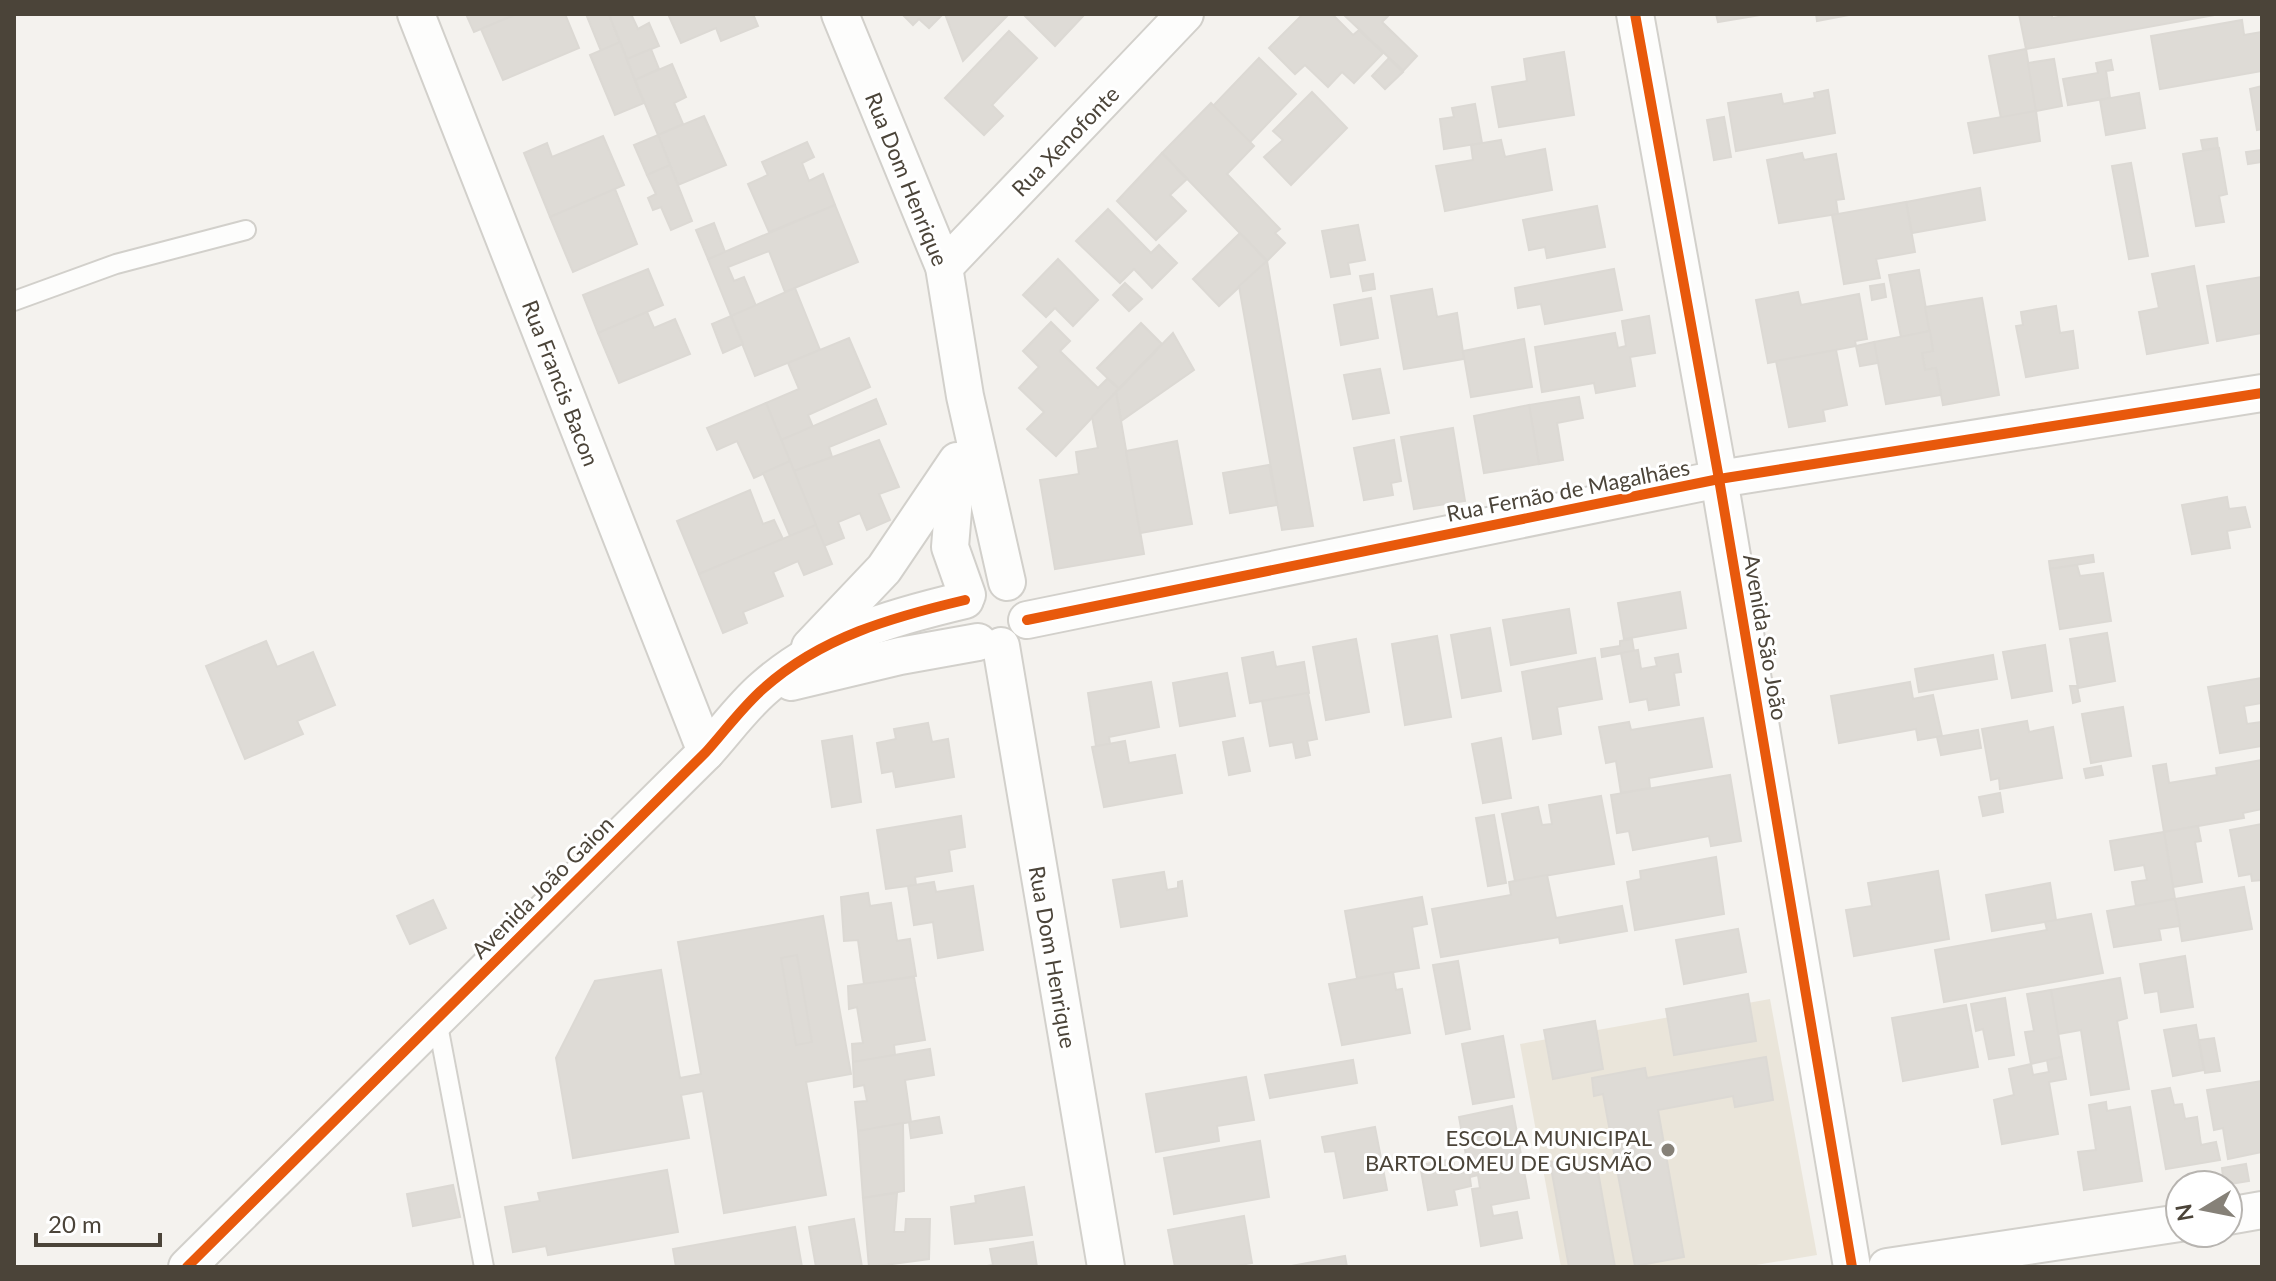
<svg xmlns="http://www.w3.org/2000/svg" width="2276" height="1281" font-family="Lato,sans-serif">
<rect width="100%" height="100%" fill="#f4f2ee"/>
<polygon fill="#eae5da" points="1770,999 1817,1255 1744,1267 1561,1267 1520,1044"/>
<g fill="#dedbd6" stroke="#dcd9d4" stroke-width="2">
<polygon points="466,14 517,14 474,32"/>
<polygon points="517,14 565,14 579,48 503,80 481,29"/>
<polygon points="586,14 609,14 620,42 601,51"/>
<polygon points="609,14 631,14 638,29 649,23 659,46 627,59"/>
<polygon points="668,14 753,14 758,26 721,41 716,28 681,43"/>
<polygon points="902,14 943,14 929,28 919,19 913,25"/>
<polygon points="945,14 1009,14 963,61"/>
<polygon points="1023,14 1085,14 1055,46"/>
<polygon points="1303,14 1332,14 1353,35 1359,30 1383,53 1354,83 1342,72 1328,87 1305,65 1295,74 1269,48"/>
<polygon points="1343,14 1390,14 1382,22 1417,56 1403,71"/>
<polygon points="1716,14 1766,14 1718,22"/>
<polygon points="1816,14 1854,14 1817,21"/>
<polygon points="2019,14 2052,14 2052,18 2077,14 2220,14 2026,49"/>
<polygon points="2242,20 2244,35 2262,32 2262,71 2160,89 2151,36"/>
<polygon points="1009,31 1037,58 992,105 1003,116 984,135 945,98"/>
<polygon points="620,42 644,103 615,115 590,55"/>
<polygon points="651,49 659,69 635,80 627,59"/>
<polygon points="2026,49 2036,111 2001,118 1989,56"/>
<polygon points="1564,52 1574,115 1499,127 1492,87 1527,81 1524,59"/>
<polygon points="1259,58 1296,94 1250,142 1213,106"/>
<polygon points="1389,58 1403,72 1385,89 1372,76"/>
<polygon points="2054,59 2062,106 2036,111 2028,63"/>
<polygon points="2111,60 2113,70 2106,71 2110,98 2068,105 2063,79 2098,73 2096,63"/>
<polygon points="672,64 686,97 674,103 683,124 658,135 635,80"/>
<polygon points="2262,86 2262,129 2257,130 2250,89"/>
<polygon points="1828,90 1835,133 1736,151 1728,103 1781,94 1783,104 1815,98 1814,93"/>
<polygon points="1312,92 1347,128 1291,185 1264,157 1283,140 1273,131"/>
<polygon points="2139,93 2145,128 2106,135 2100,100"/>
<polygon points="1211,103 1254,146 1227,174 1280,229 1275,233 1285,243 1267,261 1162,153"/>
<polygon points="1475,104 1482,143 1444,149 1440,119 1454,117 1452,108"/>
<polygon points="2036,111 2040,141 1974,153 1968,123"/>
<polygon points="704,116 726,165 678,185 658,135"/>
<polygon points="1724,117 1731,157 1714,160 1707,120"/>
<polygon points="658,135 670,165 647,175 634,145"/>
<polygon points="603,136 624,185 550,217 524,153 547,143 552,157"/>
<polygon points="2217,138 2218,148 2203,150 2201,140"/>
<polygon points="1501,140 1505,157 1545,149 1552,190 1445,211 1436,166 1473,160 1471,145"/>
<polygon points="807,142 814,157 802,163 809,181 823,174 835,205 769,232 748,184 768,175 762,162"/>
<polygon points="2219,148 2227,194 2219,196 2224,222 2196,226 2183,154"/>
<polygon points="2262,150 2262,162 2248,164 2246,152"/>
<polygon points="1162,153 1187,179 1170,195 1186,211 1156,240 1117,201"/>
<polygon points="1802,153 1804,160 1836,154 1844,199 1836,200 1838,214 1779,223 1767,160"/>
<polygon points="2131,163 2148,256 2129,259 2112,166"/>
<polygon points="670,165 692,221 671,230 661,207 653,210 648,198 656,194 647,175"/>
<polygon points="1980,188 1985,220 1912,233 1906,202"/>
<polygon points="615,189 637,244 573,272 550,217"/>
<polygon points="1906,202 1915,252 1876,259 1880,278 1844,284 1832,215"/>
<polygon points="835,205 858,262 785,292 769,251 728,267 734,281 744,277 756,306 731,316 708,259"/>
<polygon points="1597,206 1605,247 1547,258 1545,247 1529,250 1523,220"/>
<polygon points="1108,209 1151,253 1159,245 1177,263 1152,288 1134,269 1120,283 1076,241"/>
<polygon points="714,223 725,252 708,259 696,230"/>
<polygon points="1358,225 1365,260 1348,263 1350,274 1331,277 1322,231"/>
<polygon points="1240,233 1267,261 1219,306 1193,279"/>
<polygon points="1058,259 1098,300 1073,326 1055,308 1046,317 1023,295"/>
<polygon points="1267,261 1313,526 1282,530 1239,286"/>
<polygon points="2194,266 2208,343 2147,354 2139,312 2159,308 2152,274"/>
<polygon points="648,269 663,305 598,333 583,295"/>
<polygon points="1614,269 1622,310 1545,324 1541,304 1518,308 1515,288"/>
<polygon points="1919,270 1930,331 1901,337 1889,275"/>
<polygon points="1373,274 1375,289 1363,291 1360,276"/>
<polygon points="2262,277 2262,333 2217,341 2207,286"/>
<polygon points="1125,283 1142,299 1129,311 1113,295"/>
<polygon points="1884,284 1886,297 1872,300 1870,286"/>
<polygon points="795,288 820,350 755,376 731,316"/>
<polygon points="1432,289 1437,317 1457,313 1464,359 1404,369 1391,296"/>
<polygon points="1798,292 1801,305 1859,294 1867,339 1855,341 1856,346 1768,363 1756,300"/>
<polygon points="1371,298 1378,338 1341,345 1334,305"/>
<polygon points="1982,298 1999,395 1943,405 1936,368 1925,370 1922,353 1933,351 1925,307"/>
<polygon points="2056,306 2060,333 2073,331 2078,368 2026,377 2016,326 2023,325 2021,312"/>
<polygon points="647,312 654,328 675,319 690,354 619,383 598,333"/>
<polygon points="731,316 743,344 723,353 712,324"/>
<polygon points="1649,316 1655,353 1630,357 1635,386 1596,393 1594,383 1542,392 1535,347 1615,333 1618,348 1626,346 1622,321"/>
<polygon points="1051,322 1070,341 1060,351 1098,388 1108,378 1119,389 1056,456 1027,429 1044,412 1019,388 1039,367 1023,351"/>
<polygon points="1141,323 1162,344 1119,389 1097,368"/>
<polygon points="1930,331 1933,351 1922,353 1925,370 1936,368 1941,395 1886,404 1874,342"/>
<polygon points="1173,333 1194,370 1121,421 1116,392"/>
<polygon points="849,338 870,387 808,415 813,427 781,440 766,403 799,389 788,363"/>
<polygon points="1524,339 1532,387 1471,397 1463,351"/>
<polygon points="1874,342 1878,363 1860,366 1856,346"/>
<polygon points="1836,350 1847,405 1823,410 1825,421 1789,427 1776,361"/>
<polygon points="1380,369 1389,413 1353,419 1344,375"/>
<polygon points="1116,392 1144,554 1055,569 1040,480 1079,474 1076,452 1098,448 1092,417"/>
<polygon points="1579,397 1583,418 1557,423 1563,460 1539,464 1529,405"/>
<polygon points="876,399 886,424 829,447 832,457 794,471 781,440"/>
<polygon points="766,403 790,461 754,478 737,441 717,450 707,428"/>
<polygon points="1529,405 1539,464 1484,473 1474,416"/>
<polygon points="1453,428 1465,501 1414,509 1401,437"/>
<polygon points="879,440 899,487 879,494 890,520 867,530 860,513 838,522 844,538 824,546 794,471"/>
<polygon points="1394,440 1401,481 1391,483 1393,495 1364,500 1354,448"/>
<polygon points="1177,441 1192,524 1140,533 1126,451"/>
<polygon points="790,461 816,525 790,536 763,473"/>
<polygon points="1269,465 1277,505 1230,513 1223,473"/>
<polygon points="750,490 763,524 774,520 783,539 699,574 677,521"/>
<polygon points="2227,497 2229,509 2245,507 2250,527 2227,531 2230,548 2192,554 2182,505"/>
<polygon points="816,525 832,564 804,575 798,561 773,572 783,596 743,612 747,623 723,633 699,574"/>
<polygon points="2093,555 2094,562 2050,569 2049,561"/>
<polygon points="2077,565 2080,576 2103,573 2111,621 2060,629 2050,569"/>
<polygon points="1680,592 1686,628 1624,639 1618,603"/>
<polygon points="1569,609 1576,653 1511,665 1503,620"/>
<polygon points="1490,628 1501,691 1462,698 1451,635"/>
<polygon points="2107,633 2115,681 2078,688 2070,639"/>
<polygon points="1437,636 1451,717 1405,725 1392,644"/>
<polygon points="1356,639 1369,712 1326,720 1313,647"/>
<polygon points="1632,639 1634,651 1602,657 1601,649 1620,646 1620,641"/>
<polygon points="266,641 277,667 313,652 335,705 297,721 303,734 245,759 206,666"/>
<polygon points="2045,645 2052,691 2012,698 2003,652"/>
<polygon points="1638,650 1641,669 1657,666 1655,658 1678,654 1681,672 1674,673 1679,705 1649,710 1647,699 1630,702 1621,653"/>
<polygon points="1273,652 1276,667 1304,662 1309,693 1250,703 1242,658"/>
<polygon points="1993,655 1997,679 1919,692 1915,669"/>
<polygon points="1595,658 1602,699 1557,707 1561,734 1533,739 1522,672"/>
<polygon points="1227,673 1235,716 1180,726 1173,683"/>
<polygon points="2262,678 2262,703 2244,706 2247,724 2262,722 2262,746 2220,753 2208,687"/>
<polygon points="1151,682 1159,727 1109,737 1110,744 1096,746 1088,693"/>
<polygon points="1910,682 1913,699 1933,695 1942,736 1918,740 1916,729 1839,743 1831,696"/>
<polygon points="2070,686 2077,686 2080,701 2073,703"/>
<polygon points="1308,693 1317,739 1307,741 1310,755 1296,758 1293,742 1270,746 1262,701"/>
<polygon points="2123,707 2131,756 2091,763 2082,714"/>
<polygon points="1703,718 1712,767 1649,778 1650,788 1621,793 1616,761 1606,763 1599,727 1629,722 1631,730"/>
<polygon points="2027,721 2029,732 2053,727 2062,778 2000,789 1999,778 1991,780 1982,729"/>
<polygon points="928,723 932,742 948,739 954,777 896,787 893,771 882,773 877,743 896,739 894,729"/>
<polygon points="1978,730 1981,748 1941,755 1937,737"/>
<polygon points="852,736 861,802 832,807 822,741"/>
<polygon points="1243,738 1250,771 1229,775 1223,742"/>
<polygon points="1501,738 1511,798 1483,803 1472,744"/>
<polygon points="1125,741 1129,763 1175,755 1182,793 1104,807 1092,747"/>
<polygon points="2262,760 2262,809 2243,813 2244,818 2164,832 2153,766 2166,764 2169,783 2217,775 2216,768"/>
<polygon points="2101,766 2103,775 2086,778 2084,769"/>
<polygon points="1730,775 1741,841 1711,846 1709,836 1633,850 1629,831 1617,833 1611,795"/>
<polygon points="2000,793 2003,812 1983,816 1979,797"/>
<polygon points="1601,796 1614,864 1515,881 1502,814 1538,807 1542,825 1552,824 1549,805"/>
<polygon points="1494,815 1506,883 1488,886 1476,818"/>
<polygon points="961,816 965,847 949,850 952,871 915,877 916,885 886,889 877,830"/>
<polygon points="2262,824 2262,880 2252,881 2251,874 2239,876 2230,830"/>
<polygon points="2198,826 2201,841 2195,842 2202,882 2173,887 2164,832"/>
<polygon points="2164,832 2175,899 2136,906 2132,882 2147,880 2144,865 2115,870 2110,841"/>
<polygon points="1716,857 1724,914 1635,930 1627,882 1641,879 1640,871"/>
<polygon points="1938,871 1949,939 1854,956 1846,910 1872,906 1868,883"/>
<polygon points="1164,872 1167,890 1178,888 1178,882 1182,881 1187,916 1121,927 1113,880"/>
<polygon points="1547,875 1556,918 1622,906 1627,931 1560,943 1559,937 1441,957 1432,909 1511,895 1509,882"/>
<polygon points="934,882 936,892 973,886 983,950 938,958 933,922 914,925 908,886"/>
<polygon points="2050,883 2056,920 1992,931 1986,895"/>
<polygon points="2244,887 2252,929 2182,941 2175,899"/>
<polygon points="868,893 870,906 891,903 897,941 910,939 916,976 864,984 858,940 844,941 841,897"/>
<polygon points="1422,897 1427,924 1412,927 1419,968 1357,978 1345,911"/>
<polygon points="2175,899 2180,926 2159,929 2161,940 2114,947 2107,911"/>
<polygon points="433,900 446,928 410,944 397,916"/>
<polygon points="2091,914 2103,973 1944,1002 1935,950 2047,930 2045,922"/>
<polygon points="823,916 851,1074 806,1082 826,1195 724,1213 703,1091 681,1095 689,1138 573,1158 556,1058 595,981 661,970 680,1078 701,1074 678,942"/>
<polygon points="1738,929 1746,972 1684,984 1676,940"/>
<polygon points="797,955 812,1042 796,1045 781,958"/>
<polygon points="2185,956 2193,1007 2161,1012 2158,991 2145,993 2140,964"/>
<polygon points="1458,961 1470,1029 1446,1034 1433,965"/>
<polygon points="1393,972 1396,990 1402,989 1410,1033 1342,1045 1329,984"/>
<polygon points="914,977 925,1040 894,1045 895,1055 853,1062 852,1044 863,1043 857,1007 849,1009 848,986"/>
<polygon points="2120,978 2127,1018 2117,1021 2129,1089 2091,1095 2081,1030 2058,1034 2051,990"/>
<polygon points="2051,990 2062,1057 2031,1064 2025,1032 2034,1031 2027,994"/>
<polygon points="1748,994 1756,1041 1674,1055 1666,1009"/>
<polygon points="2005,998 2014,1055 1989,1059 1983,1029 1976,1031 1971,1004"/>
<polygon points="1966,1005 1978,1067 1903,1081 1892,1018"/>
<polygon points="1595,1021 1603,1069 1553,1079 1544,1030"/>
<polygon points="2196,1025 2204,1070 2173,1076 2164,1030"/>
<polygon points="1503,1036 1514,1097 1473,1104 1462,1044"/>
<polygon points="2214,1038 2220,1071 2205,1073 2199,1040"/>
<polygon points="930,1049 934,1075 905,1080 911,1122 858,1131 855,1102 867,1101 864,1085 854,1087 853,1062"/>
<polygon points="1766,1057 1773,1100 1735,1107 1733,1096 1658,1110 1684,1257 1635,1266 1603,1094 1594,1096 1592,1078 1645,1068 1647,1078"/>
<polygon points="2062,1057 2066,1079 2049,1082 2058,1134 2002,1144 1994,1100 2014,1095 2009,1069 2031,1064 2033,1075 2049,1072 2047,1060"/>
<polygon points="1353,1060 1357,1083 1270,1098 1265,1075"/>
<polygon points="1246,1077 1254,1120 1217,1126 1219,1141 1156,1152 1146,1094"/>
<polygon points="2262,1081 2262,1152 2228,1159 2223,1128 2214,1130 2207,1090"/>
<polygon points="2170,1088 2174,1105 2182,1104 2185,1119 2197,1117 2201,1145 2216,1142 2220,1160 2166,1169 2152,1091"/>
<polygon points="2106,1102 2107,1111 2130,1107 2142,1181 2084,1190 2078,1152 2096,1150 2089,1105"/>
<polygon points="1512,1106 1529,1198 1491,1205 1493,1216 1517,1212 1522,1238 1481,1246 1472,1189 1480,1188 1478,1175 1470,1177 1459,1117"/>
<polygon points="939,1117 942,1133 911,1138 909,1122"/>
<polygon points="903,1123 904,1191 863,1198 858,1131"/>
<polygon points="1375,1127 1387,1190 1344,1198 1335,1151 1325,1152 1322,1137"/>
<polygon points="1260,1141 1269,1197 1174,1214 1164,1158"/>
<polygon points="1595,1155 1615,1267 1569,1267 1550,1162"/>
<polygon points="1453,1159 1455,1174 1469,1171 1471,1186 1454,1190 1457,1205 1428,1210 1420,1165"/>
<polygon points="2246,1164 2249,1181 2224,1185 2222,1168"/>
<polygon points="667,1170 678,1232 548,1255 546,1246 513,1252 505,1207 540,1201 538,1193"/>
<polygon points="453,1185 460,1217 413,1226 407,1194"/>
<polygon points="1024,1187 1032,1235 955,1244 951,1207 976,1203 975,1196"/>
<polygon points="897,1193 894,1232 905,1232 906,1219 930,1219 929,1259 869,1267 863,1198"/>
<polygon points="1244,1216 1252,1263 1230,1267 1175,1267 1168,1230"/>
<polygon points="854,1219 862,1267 816,1267 809,1227"/>
<polygon points="795,1227 802,1267 676,1267 673,1249"/>
<polygon points="1033,1242 1037,1267 981,1267 993,1265 990,1249"/>
<polygon points="1345,1256 1347,1267 1291,1267 1291,1266"/>
</g>
<g fill="none" stroke-linecap="round" stroke-linejoin="round">
<g stroke="#d2d0cb" stroke-width="22">
<g id="lane">
<polyline points="14,301 116,264 246,230"/>
<polyline points="437,1020 484,1267"/>
</g>
</g>
<g stroke="#d2d0cb" stroke-width="40">
<g id="street">
<polyline points="416,14 706,752"/>
<polyline points="840,14 944,267 965,396 1007,582"/>
<polyline points="1635,14 1719,479 1852,1267"/>
<polyline points="944,267 1185,14"/>
<polyline points="956,473 950,547 967,595"/>
<polyline points="1027,620 1719,479 2262,393"/>
<polyline points="1001,646 1106,1267"/>
<polyline points="810,647 884,569 957,461"/>
<polyline points="791,682 900,656 978,642"/>
<polyline points="2228,1216 2262,1210"/>
<path d="M187 1267 706 752C725 731 743 706 764 688 821 637 893 617 965 600"/>
<polyline points="1887,1267 2180,1223"/>
</g>
</g>
<use href="#lane" stroke="#fdfdfc" stroke-width="18"/>
<use href="#street" stroke="#fdfdfc" stroke-width="36"/>
<g stroke="#fff" stroke-width="15">
<g id="cycleway">
<polyline points="1635,14 1719,479 1852,1267"/>
<polyline points="1027,620 1719,479 2262,393"/>
<path d="M187 1267 706 752C725 731 743 706 764 688 821 637 893 617 965 600"/>
</g>
</g>
<use href="#cycleway" stroke="#e8590c" stroke-width="10"/>
</g>
<circle fill="#868178" stroke="#fff" stroke-width="3" cx="1668" cy="1150" r="8"/>
<g text-anchor="middle" dominant-baseline="central" stroke-width="6" stroke-linejoin="round" paint-order="stroke">
<g font-size="22" fill="#4b4439" stroke="#fff">
<text transform="translate(1065 141) rotate(-46)">Rua Xenofonte</text>
<text transform="translate(907 179) rotate(68)">Rua Dom Henrique</text>
<text transform="translate(561 383) rotate(69)">Rua Francis Bacon</text>
<text transform="translate(1568 490) rotate(-11)">Rua Fernão de Magalhães</text>
<text transform="translate(1766 637) rotate(80)">Avenida São João</text>
<text transform="translate(542 887) rotate(-45)">Avenida João Gaion</text>
<text transform="translate(1053 957) rotate(80)">Rua Dom Henrique</text>
</g>
<g font-size="22" fill="#4b4439" stroke="#fff" text-anchor="end">
<text x="1652" y="1137">ESCOLA MUNICIPAL<tspan x="1652" dy="25">BARTOLOMEU DE GUSMÃO</tspan></text>
</g>
</g>
<rect width="2276" height="1281" fill="none" stroke="#4b4439" stroke-width="32"/>
<g transform="translate(2204 1209) rotate(260)"><circle r="38" fill="#ffffff" stroke="#b7b4b0" stroke-width="2"/>
<path d="M0-6L14 30L0 20L-14 30Z" fill="#868178"/>
<text y="-12" font-size="22" font-weight="bold" text-anchor="middle" fill="#4b4439">N</text>
</g>
<path d="M36 1233v12h124v-12" fill="none" stroke="#4b4439" stroke-width="4"/>
<text x="48" y="1233" font-size="24" fill="#4b4439" stroke="#ffffff" stroke-width="6" paint-order="stroke">20 m</text>
</svg>
